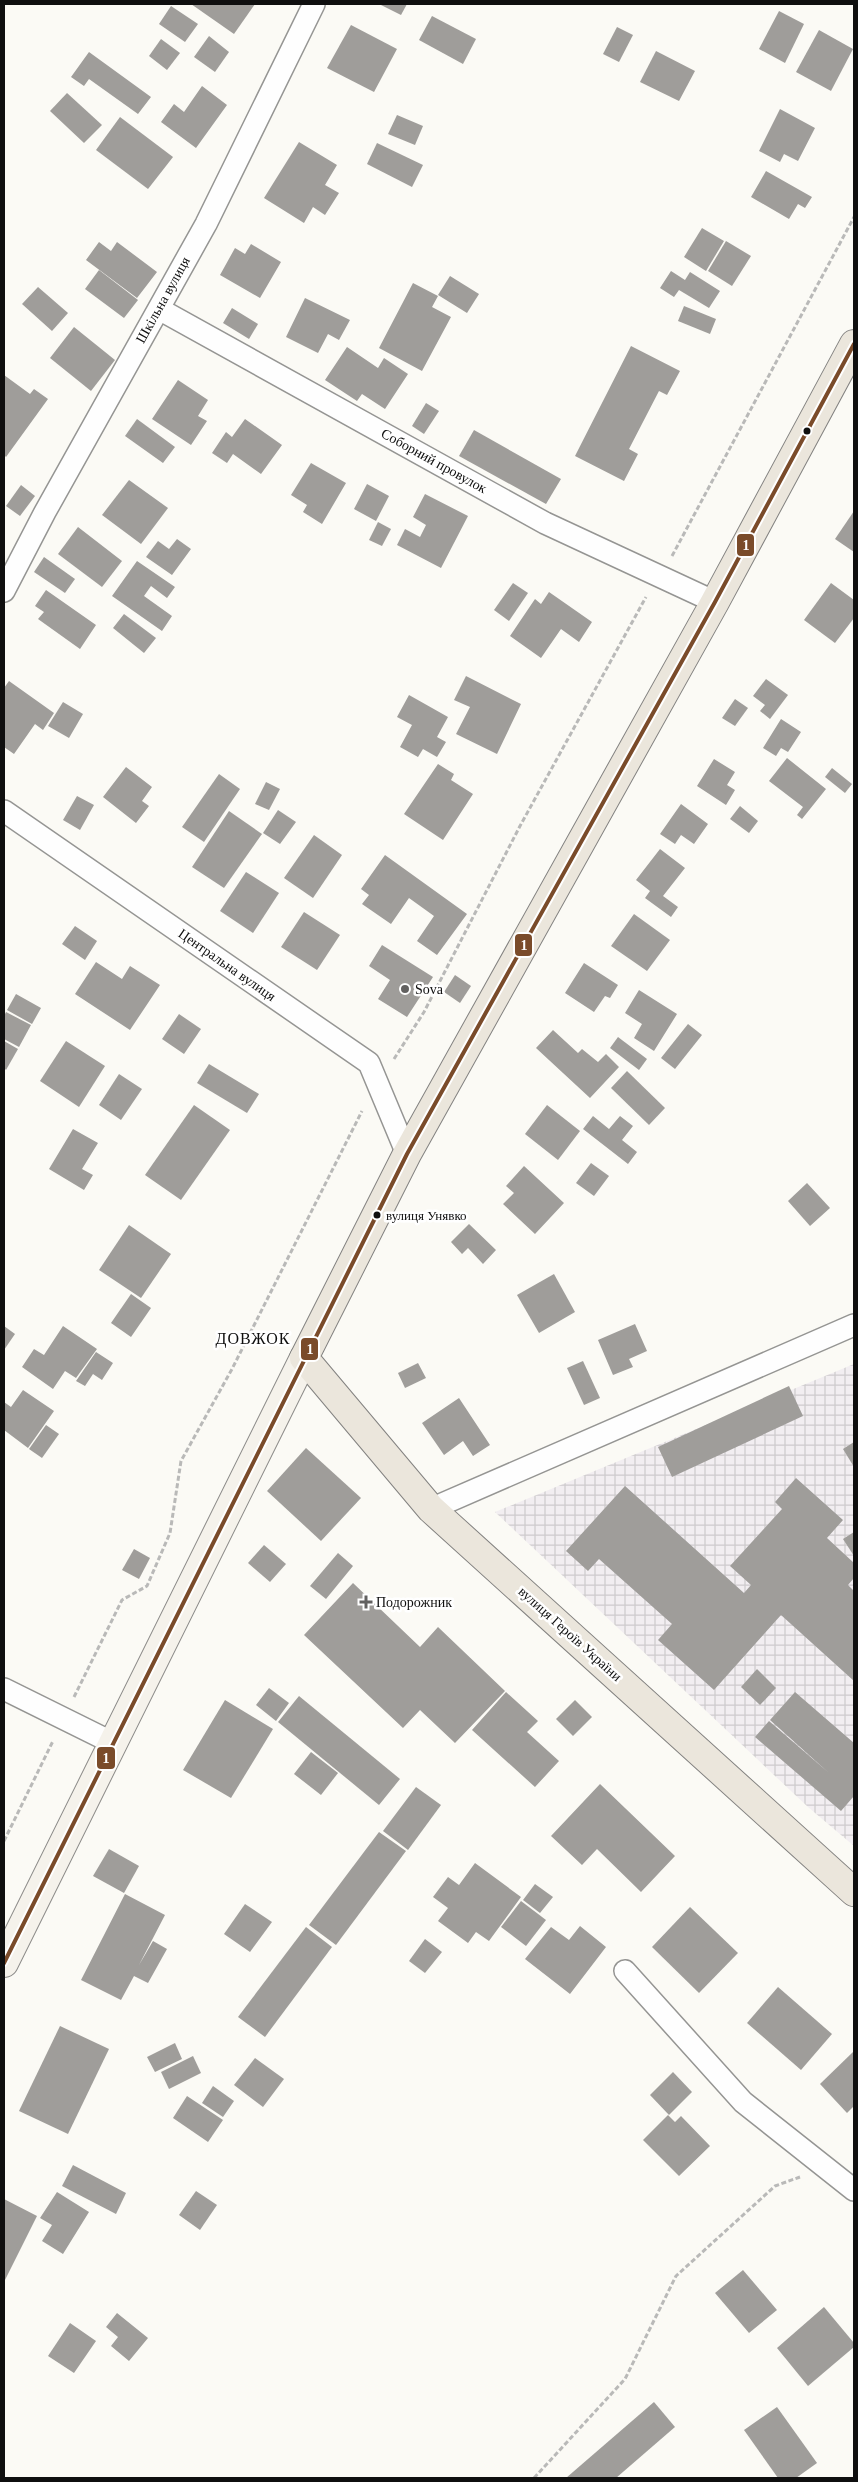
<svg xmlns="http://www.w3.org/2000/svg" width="858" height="2482" font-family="Georgia,serif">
<defs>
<pattern id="industrial-grid" width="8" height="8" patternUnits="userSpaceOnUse" patternTransform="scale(1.25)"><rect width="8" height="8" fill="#f2eef1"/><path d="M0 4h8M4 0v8" fill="none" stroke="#cecbcd"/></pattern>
</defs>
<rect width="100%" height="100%" fill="#fbfaf5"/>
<polygon fill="url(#industrial-grid)" points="854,1364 854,1846 808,1807 495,1512"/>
<g fill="#9f9d9a">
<polygon points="191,4 255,4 234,34"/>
<polygon points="379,4 407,4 401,15"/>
<polygon points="171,6 198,24 185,42 159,24"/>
<polygon points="779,11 804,24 785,63 759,49"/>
<polygon points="432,16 476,39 463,64 419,40"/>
<polygon points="351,25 397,49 374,92 327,68"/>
<polygon points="617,27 633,35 619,62 603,54"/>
<polygon points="819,30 853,49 831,91 796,72"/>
<polygon points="209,36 229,52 215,72 194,57"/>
<polygon points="161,39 180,53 167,70 149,56"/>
<polygon points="656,51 695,71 679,101 640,82"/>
<polygon points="89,52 151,97 138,114 89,79 84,86 71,77"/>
<polygon points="202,86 227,105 196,148 161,122 174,104 184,112"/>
<polygon points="67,93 102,125 84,143 50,111"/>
<polygon points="780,109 815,128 798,161 784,154 780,162 759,151"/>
<polygon points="397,115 423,126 415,145 388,134"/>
<polygon points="120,117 173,157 148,189 96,150"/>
<polygon points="299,142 337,165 325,185 339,193 325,215 313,207 304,223 264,198"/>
<polygon points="377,143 423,165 412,187 367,164"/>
<polygon points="766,171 812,197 805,208 798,204 789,219 751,197"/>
<polygon points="702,228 724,241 706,271 684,257"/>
<polygon points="726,241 751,256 732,286 708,271"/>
<polygon points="99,242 111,251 117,242 157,272 137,298 86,260"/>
<polygon points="251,244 281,262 260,298 220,275 235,248 245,254"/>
<polygon points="99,270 138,300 124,318 85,289"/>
<polygon points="671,271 685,280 690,272 720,291 709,308 679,290 674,297 660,288"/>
<polygon points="450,276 479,294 467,313 438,295"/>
<polygon points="413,283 438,296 432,307 451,317 422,371 379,348"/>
<polygon points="38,287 68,313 52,331 22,304"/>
<polygon points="305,298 350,320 339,340 328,334 318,353 286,337"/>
<polygon points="684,306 716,319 710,334 678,321"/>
<polygon points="232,308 258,324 249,339 223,323"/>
<polygon points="74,327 115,360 91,391 50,358"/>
<polygon points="631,346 680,371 667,395 659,391 629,449 638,454 624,481 575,456"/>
<polygon points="347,347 378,368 384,358 408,374 385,409 362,394 357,401 325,380"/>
<polygon points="4,375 30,394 34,389 48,399 6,457 4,455"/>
<polygon points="178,380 208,400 198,416 207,421 191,445 152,419"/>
<polygon points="426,403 439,411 424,434 412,426"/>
<polygon points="137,419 175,447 163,463 125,436"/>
<polygon points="245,419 282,445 261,474 233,454 227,463 212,453 226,432 232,437"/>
<polygon points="474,430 561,479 546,504 459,456"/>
<polygon points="311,463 346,483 322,524 303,512 307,505 291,495"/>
<polygon points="129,480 168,508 141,544 102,515"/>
<polygon points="367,484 389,496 376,521 354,509"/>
<polygon points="21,485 35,496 20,516 6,506"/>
<polygon points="425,494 468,516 441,568 397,545 405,529 420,537 426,525 413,517"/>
<polygon points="854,511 854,552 835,539"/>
<polygon points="378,522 391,529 382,546 369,540"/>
<polygon points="78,527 122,561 102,587 58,554"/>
<polygon points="177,539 191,549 172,575 146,557 158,541 169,549"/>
<polygon points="44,557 75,579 65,593 34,572"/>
<polygon points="137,561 175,587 167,598 151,586 144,596 172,616 162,631 112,596"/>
<polygon points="513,583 528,593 509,621 494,610"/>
<polygon points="831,583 854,600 854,618 835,643 804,620"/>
<polygon points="46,590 96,625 80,649 38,619 44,612 35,606"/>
<polygon points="549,592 592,622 579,642 561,629 541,658 510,636 535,599 541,604"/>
<polygon points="124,614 156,638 144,653 113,628"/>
<polygon points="466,676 521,704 497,754 456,734 470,707 454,700"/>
<polygon points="766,679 788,695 770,719 760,711 765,705 753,696"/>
<polygon points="9,681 54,713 43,730 35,724 14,754 4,747 4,688"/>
<polygon points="409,695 448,717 437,737 446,742 437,757 423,749 418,757 400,747 412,725 397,717"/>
<polygon points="735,699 748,708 735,726 722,718"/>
<polygon points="63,702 83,714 69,738 48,726"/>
<polygon points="781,719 801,732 788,752 781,748 776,756 763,748"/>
<polygon points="787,758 826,789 802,819 797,815 803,807 769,781"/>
<polygon points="714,759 735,772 727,785 735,790 726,805 697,786"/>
<polygon points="438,764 454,774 451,780 473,794 443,840 404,814"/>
<polygon points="126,767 152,787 142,801 149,806 136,823 103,797"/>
<polygon points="832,768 852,784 845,793 825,777"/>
<polygon points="219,774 240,789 204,842 182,827"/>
<polygon points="266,782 280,789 269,810 255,804"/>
<polygon points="77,796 94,805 80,830 63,820"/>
<polygon points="681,804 708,824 694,844 681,835 675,844 660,834"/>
<polygon points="740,806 758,821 749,833 730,819"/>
<polygon points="278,810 296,822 280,844 263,833"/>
<polygon points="229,811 262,834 224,888 192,867"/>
<polygon points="314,835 342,855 313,898 284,878"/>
<polygon points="660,849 685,868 663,896 678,907 671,917 645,898 650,891 636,880"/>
<polygon points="385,855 467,914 437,955 417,941 434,916 409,898 391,924 362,904 369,895 361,889"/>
<polygon points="246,872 279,893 253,933 220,911"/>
<polygon points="304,912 340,935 317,970 281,947"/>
<polygon points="634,914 670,940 647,971 611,946"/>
<polygon points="75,926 97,941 85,960 62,944"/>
<polygon points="382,945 433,977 407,1017 378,999 390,980 369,966"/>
<polygon points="96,962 122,979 130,966 160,985 130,1030 75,994"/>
<polygon points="584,963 618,985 610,998 605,996 594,1012 565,993"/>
<polygon points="455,975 471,986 460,1003 444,992"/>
<polygon points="639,990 677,1014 654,1051 634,1038 642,1024 625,1013"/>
<polygon points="16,994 41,1008 32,1024 7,1010"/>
<polygon points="6,1012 31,1025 19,1047 4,1039 4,1016"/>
<polygon points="179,1014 201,1029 184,1054 162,1039"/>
<polygon points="688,1024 702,1035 675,1069 661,1058"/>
<polygon points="553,1030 578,1053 582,1049 598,1062 606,1054 619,1067 590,1098 536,1048"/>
<polygon points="618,1037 647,1059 639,1070 610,1048"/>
<polygon points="4,1041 18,1049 6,1070 4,1068"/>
<polygon points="66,1041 105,1066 79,1107 40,1081"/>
<polygon points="209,1064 259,1094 247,1113 197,1083"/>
<polygon points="627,1071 665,1108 649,1125 611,1088"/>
<polygon points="119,1074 142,1089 121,1120 99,1105"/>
<polygon points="194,1105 230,1130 181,1200 145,1175"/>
<polygon points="547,1105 580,1131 558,1160 525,1134"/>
<polygon points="593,1116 609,1129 620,1116 633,1126 622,1140 637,1152 628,1164 583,1129"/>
<polygon points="73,1129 98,1143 82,1169 93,1175 84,1190 49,1169"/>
<polygon points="591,1163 609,1176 594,1196 576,1183"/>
<polygon points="524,1166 564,1203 535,1234 503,1204 514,1193 506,1186"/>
<polygon points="807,1183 830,1208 810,1226 788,1201"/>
<polygon points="469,1224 496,1250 483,1264 468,1248 462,1254 451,1242"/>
<polygon points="129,1225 171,1254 141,1298 99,1270"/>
<polygon points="554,1274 575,1312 539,1333 517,1295"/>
<polygon points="131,1294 151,1308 131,1337 111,1323"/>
<polygon points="635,1324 647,1351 629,1359 633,1367 613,1375 598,1340"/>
<polygon points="4,1326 15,1334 4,1350"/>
<polygon points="63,1326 97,1349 76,1378 65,1371 53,1389 22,1367 34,1349 44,1355"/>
<polygon points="96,1352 113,1363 102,1380 93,1374 85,1386 76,1381"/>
<polygon points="583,1361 600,1398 584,1405 567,1368"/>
<polygon points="418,1363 426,1378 405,1388 398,1373"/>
<polygon points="789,1386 803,1416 672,1477 658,1447"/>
<polygon points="23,1390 54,1411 28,1448 4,1430 4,1402 11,1407"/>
<polygon points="459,1398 490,1445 473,1456 463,1441 444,1455 422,1423"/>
<polygon points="46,1425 59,1434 42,1458 29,1449"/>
<polygon points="854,1442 854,1467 843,1449"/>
<polygon points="306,1448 361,1498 321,1541 267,1491"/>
<polygon points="796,1478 843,1520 827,1538 854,1563 854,1578 848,1585 854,1591 854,1681 781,1615 714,1690 658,1640 672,1624 599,1559 588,1571 566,1551 625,1486 744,1593 751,1585 730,1566 782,1509 775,1502"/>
<polygon points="854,1532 854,1556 843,1539"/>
<polygon points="264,1545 286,1564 270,1582 248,1563"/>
<polygon points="134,1549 150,1558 139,1579 122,1570"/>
<polygon points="338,1553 353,1566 326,1599 310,1586"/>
<polygon points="353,1583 420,1647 438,1627 505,1691 455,1743 420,1710 403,1728 304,1635"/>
<polygon points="757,1669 776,1688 760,1705 741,1687"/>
<polygon points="269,1688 289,1703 276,1721 256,1705"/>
<polygon points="506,1692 538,1721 527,1732 559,1761 535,1787 472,1730"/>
<polygon points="795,1692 854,1743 854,1796 841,1811 755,1737 769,1721 829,1773 770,1720"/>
<polygon points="299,1696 400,1779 379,1805 278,1722"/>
<polygon points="225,1700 273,1729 231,1798 183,1770"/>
<polygon points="575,1700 592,1717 573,1736 556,1719"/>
<polygon points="311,1752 338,1773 321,1795 294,1774"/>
<polygon points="600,1784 675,1856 641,1892 597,1849 582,1865 551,1836"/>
<polygon points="416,1787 441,1805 408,1850 383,1831"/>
<polygon points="379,1832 406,1851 336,1945 309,1925"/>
<polygon points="109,1849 139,1866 124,1893 93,1876"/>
<polygon points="475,1863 521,1897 489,1941 476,1932 468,1943 438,1921 448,1908 433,1897 448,1877 459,1885"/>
<polygon points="535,1884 553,1897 540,1913 523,1900"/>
<polygon points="125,1894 165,1915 139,1965 153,1941 167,1949 148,1983 134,1976 121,2000 81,1980"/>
<polygon points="521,1901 546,1920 526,1946 501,1927"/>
<polygon points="245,1904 272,1922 250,1952 224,1934"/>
<polygon points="690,1907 738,1953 699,1993 652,1947"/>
<polygon points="580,1926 606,1947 570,1994 525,1959 551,1927 569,1940"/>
<polygon points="306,1927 332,1947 265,2037 238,2017"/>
<polygon points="425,1939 442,1952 425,1973 409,1961"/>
<polygon points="778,1987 832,2034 801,2070 747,2023"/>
<polygon points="60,2026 109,2049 68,2134 19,2111"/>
<polygon points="175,2043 182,2059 155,2072 147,2057"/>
<polygon points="854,2051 854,2106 847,2113 820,2084"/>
<polygon points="193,2056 201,2073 169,2089 161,2072"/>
<polygon points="255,2058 284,2079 263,2107 234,2085"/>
<polygon points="673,2072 692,2092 669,2115 650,2095"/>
<polygon points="213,2086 234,2101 223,2117 202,2103"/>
<polygon points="187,2096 223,2120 208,2142 173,2118"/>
<polygon points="668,2115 675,2122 681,2116 710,2146 679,2176 643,2140"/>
<polygon points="73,2165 126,2193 116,2214 62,2186"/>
<polygon points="196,2191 217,2205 200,2230 179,2215"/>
<polygon points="57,2192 89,2212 63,2254 42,2241 52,2225 40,2218"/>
<polygon points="4,2199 37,2216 4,2282"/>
<polygon points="743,2270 777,2310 749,2333 715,2293"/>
<polygon points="824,2307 854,2343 854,2347 808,2386 777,2348"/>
<polygon points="117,2313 148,2338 129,2361 111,2346 118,2337 106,2327"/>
<polygon points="70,2323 96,2341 74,2373 48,2356"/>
<polygon points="654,2402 675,2427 616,2478 566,2478"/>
<polygon points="777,2407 817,2463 796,2478 778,2478 744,2430"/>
</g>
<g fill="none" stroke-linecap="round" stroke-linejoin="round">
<g stroke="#959593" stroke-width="24">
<g id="street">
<polyline points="159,309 545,523 715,602"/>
<polyline points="4,591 45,512 206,224 314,4"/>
<polyline points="4,811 369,1063 407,1154"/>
<polyline points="431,1509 854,1325"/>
<polyline points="4,1689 113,1743"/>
<polyline points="625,1971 743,2102 854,2190"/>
</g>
</g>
<g stroke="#8c8b89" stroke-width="30">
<polyline id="secondary" points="4,1963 304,1358"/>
</g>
<g stroke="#838280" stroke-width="30">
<polyline id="primary" points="854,344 715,602 407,1154 304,1358 431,1509 854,1892"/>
</g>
<g stroke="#b9b9b8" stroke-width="3" stroke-dasharray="5 2.5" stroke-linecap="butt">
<polyline points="672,556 854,217"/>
<polyline points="394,1059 424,1012 520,826 646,597"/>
<polyline points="74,1697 122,1600 147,1586 170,1533 181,1461 232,1369 362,1111"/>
<polyline points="4,1841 53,1741"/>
<polyline points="534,2478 625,2379 676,2276 775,2186 800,2177"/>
</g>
<use href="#street" stroke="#fefefe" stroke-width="21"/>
<use href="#secondary" stroke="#f5f2eb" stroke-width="28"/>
<use href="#primary" stroke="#ebe6dc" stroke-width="28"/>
<g stroke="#fff" stroke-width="8">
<polyline id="bus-1" points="4,1963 407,1154 715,602 854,344"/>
</g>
<use href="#bus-1" stroke="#7a4b2a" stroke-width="4"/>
</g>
<g fill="#0f0f0f" stroke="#fff" stroke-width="2">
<circle cx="807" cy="431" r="4.5"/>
<circle cx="377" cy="1215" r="4.5"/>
</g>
<g fill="#626160" stroke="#fff" stroke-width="2">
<circle cx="405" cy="989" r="5"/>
<path d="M363.5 1594.5h5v5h5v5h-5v5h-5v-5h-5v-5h5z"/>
</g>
<g text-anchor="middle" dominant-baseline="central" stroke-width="5" stroke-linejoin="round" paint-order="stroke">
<g font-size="13" fill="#0f0f0f" stroke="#fff" text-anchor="start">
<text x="386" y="1215">вулиця Унявко</text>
</g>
<g font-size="14" fill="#0f0f0f" stroke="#fff">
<text transform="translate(163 300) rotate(-61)">Шкільна вулиця</text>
<text transform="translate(434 461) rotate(29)">Соборний провулок</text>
<text transform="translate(227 965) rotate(35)">Центральна вулиця</text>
<text transform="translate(570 1634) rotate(42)">вулиця Героїв України</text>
</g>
<g font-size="14" fill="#0f0f0f" stroke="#fff" text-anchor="start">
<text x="415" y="989">Sova</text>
<text x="376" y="1602">Подорожник</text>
</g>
<g font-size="16" letter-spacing="1" fill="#0f0f0f" stroke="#fff">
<text x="253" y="1338">ДОВЖОК</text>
</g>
</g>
<g stroke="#fff" stroke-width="2">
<rect x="736" y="533" width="19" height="24" rx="5" fill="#7a4b2a"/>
<rect x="514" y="933" width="19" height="24" rx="5" fill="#7a4b2a"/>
<rect x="300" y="1337" width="19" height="24" rx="5" fill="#7a4b2a"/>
<rect x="96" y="1746" width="20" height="24" rx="5" fill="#7a4b2a"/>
</g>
<g font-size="14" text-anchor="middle" font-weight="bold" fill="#fff">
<text x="746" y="550">1</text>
<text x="524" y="950">1</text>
<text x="310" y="1354">1</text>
<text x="106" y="1763">1</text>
</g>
<rect width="858" height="2482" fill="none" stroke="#0f0f0f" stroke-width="10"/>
</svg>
